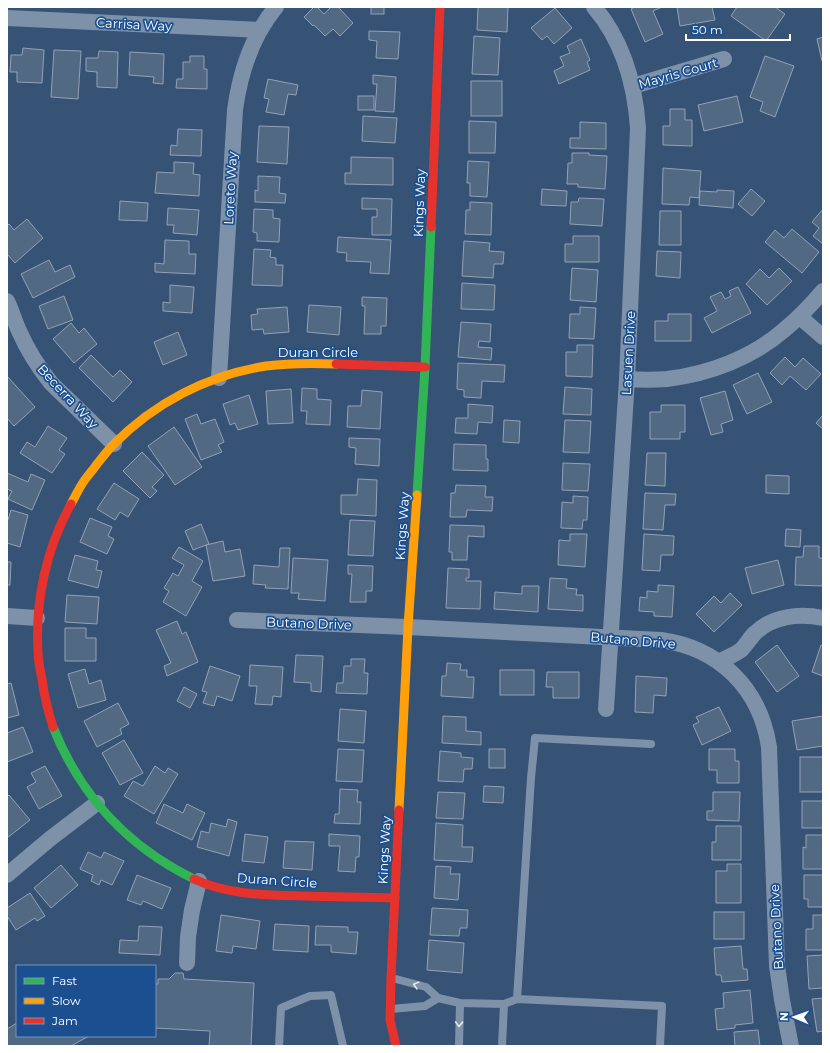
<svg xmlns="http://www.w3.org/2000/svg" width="830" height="1053" font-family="Montserrat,sans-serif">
<rect width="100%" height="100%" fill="#365274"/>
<g fill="#526984" stroke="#92a2b6">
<polygon points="314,7 317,7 324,14 331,7 338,7 353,23 340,36 333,29 325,36 314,25 313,26 304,17"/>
<rect x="371" y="7" width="13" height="7"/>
<polygon points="478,7 508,7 507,32 477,30"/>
<polygon points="635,7 662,7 653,11 663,34 645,42 631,9"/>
<polygon points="677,7 712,7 715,20 680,26"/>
<polygon points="737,7 775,7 785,14 766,41 731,16"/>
<polygon points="555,8 572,28 554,44 547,36 542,40 531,28"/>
<polygon points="369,31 400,32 398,59 376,58 377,41 369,40"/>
<polygon points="474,36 500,38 498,75 472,74"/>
<polygon points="823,37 823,60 822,61 817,39"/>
<polygon points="581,39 590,60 587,62 590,70 559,84 554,71 564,66 560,57 570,53 567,46"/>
<polygon points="23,48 44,50 42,83 17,82 17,72 10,72 11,55 22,55"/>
<polygon points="54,50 81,51 78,99 51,97"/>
<polygon points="99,51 118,52 117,88 97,87 97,72 86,71 86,58 98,58"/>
<polygon points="130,52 164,54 163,84 153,83 154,77 129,75"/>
<polygon points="190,56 204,56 204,69 207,69 207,89 176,88 177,79 183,79 183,62 190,62"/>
<polygon points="765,56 794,66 775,117 760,111 763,102 750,97"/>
<polygon points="373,75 396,77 394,112 375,111 377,84 373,84"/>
<polygon points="268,79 298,85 296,95 288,94 284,115 266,112 269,99 264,98"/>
<rect x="471" y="81" width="31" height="35"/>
<rect x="358" y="96" width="16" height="14"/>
<polygon points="737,96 743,122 704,131 698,105"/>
<polygon points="670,109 685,109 685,120 692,120 692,146 663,145 663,126 670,126"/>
<polygon points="363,116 397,118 395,143 362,141"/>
<polygon points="469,121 496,122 495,153 469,153"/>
<polygon points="580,122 606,123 606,149 570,148 570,138 580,138"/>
<polygon points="259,126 289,127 287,164 257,162"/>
<polygon points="178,129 202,130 201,156 170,155 171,145 177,146"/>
<polygon points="572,153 589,153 589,155 607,156 605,189 578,187 578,184 567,184 568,163 572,163"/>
<polygon points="351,157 393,158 393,185 345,184 345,173 351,173"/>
<polygon points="468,161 489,162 487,197 470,196 470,183 467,183"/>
<polygon points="174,162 194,163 193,174 200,175 199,196 155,193 157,172 174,173"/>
<polygon points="663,168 701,171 699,198 690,197 689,205 662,204"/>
<polygon points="258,176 280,177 279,193 286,194 285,203 255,202 255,190 258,191"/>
<polygon points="542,189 567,191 566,206 541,205"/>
<polygon points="751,189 765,201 752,216 738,204"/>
<polygon points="717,190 734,191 733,208 699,205 700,191 717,192"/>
<polygon points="362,198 392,199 391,235 372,235 372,217 377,217 377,209 362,209"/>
<polygon points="579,198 604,199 602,226 570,224 571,202 578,202"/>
<polygon points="120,201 148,203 147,221 119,220"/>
<polygon points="470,202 492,203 491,235 465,234 466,210 470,210"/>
<polygon points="168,208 199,210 197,235 173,233 174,225 167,225"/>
<polygon points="254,209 273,210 273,218 280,219 279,242 257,241 257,233 253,232"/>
<polygon points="823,209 823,244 813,236 819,228 812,222"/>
<polygon points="660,211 681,211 681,245 659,245"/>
<polygon points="27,219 43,238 15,263 7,254 7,226 9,224 14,230"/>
<polygon points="792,229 819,252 802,273 765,242 775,230 784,238"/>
<polygon points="573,236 599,236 599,262 565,262 565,244 573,244"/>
<polygon points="338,237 391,240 389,274 370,273 371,262 346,261 347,253 337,252"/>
<polygon points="165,240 189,241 189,254 196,254 195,274 155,272 155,263 164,264"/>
<polygon points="464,241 490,243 489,251 504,252 503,264 494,264 493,278 462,276"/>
<polygon points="254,249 271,250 270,257 276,258 276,265 283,265 282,286 252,285"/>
<polygon points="657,251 681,252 680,278 656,276"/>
<polygon points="49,260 55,272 70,265 75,277 33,298 21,274"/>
<polygon points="572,268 598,270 596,302 570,300"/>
<polygon points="779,268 792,281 767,305 746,284 760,269 769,278"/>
<polygon points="462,283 495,285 494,310 461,309"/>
<polygon points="170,285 194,287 192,313 163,311 163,302 170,303"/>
<polygon points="738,287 751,313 712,333 704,318 717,311 710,297 721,292 725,299 731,296 729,291"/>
<polygon points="64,296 73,320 48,329 39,306"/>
<polygon points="362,297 387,298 386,326 381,326 381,334 364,334 365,306 362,306"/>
<polygon points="309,305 341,307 339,335 307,332"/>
<polygon points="287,307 289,332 264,334 263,329 252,330 251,315 258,314 257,309"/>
<polygon points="580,307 596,308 594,339 569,338 570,314 580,314"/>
<polygon points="668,314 691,314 691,341 655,341 655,321 668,321"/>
<polygon points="461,322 491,324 490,342 479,341 478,347 492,348 491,360 458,357"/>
<polygon points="71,323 79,333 84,328 97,344 74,363 53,339"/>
<polygon points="178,332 187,355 163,365 154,342"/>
<polygon points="577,345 593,345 592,377 566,376 566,352 577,352"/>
<polygon points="91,355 113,377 120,370 132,382 113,402 79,368"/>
<polygon points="785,357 795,367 803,358 821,374 806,390 790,376 782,385 770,373"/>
<polygon points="458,363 505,365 504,382 482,381 481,398 464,397 464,390 457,389"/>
<polygon points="758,373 772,402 747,414 733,385"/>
<polygon points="7,376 35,407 14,426 7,418"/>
<polygon points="565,387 592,389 591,415 563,414"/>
<polygon points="302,388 317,389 317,399 331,400 330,425 306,424 307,411 301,411"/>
<polygon points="291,389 293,423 268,424 266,391"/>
<polygon points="362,390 382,392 380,429 347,427 348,406 361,406"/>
<polygon points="725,391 733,420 721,424 723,432 711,435 700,398"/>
<polygon points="249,395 258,424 238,430 235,423 230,425 223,404"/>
<polygon points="468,404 493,406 492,423 478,422 477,434 455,433 456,418 468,418"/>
<polygon points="661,405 685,405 685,432 680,432 680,439 650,439 650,412 661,412"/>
<polygon points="197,414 201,424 215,419 224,442 218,445 222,452 201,460 185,419"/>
<polygon points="823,415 823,429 816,423"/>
<polygon points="504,420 520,421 519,443 503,442"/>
<polygon points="565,420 591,421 589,453 563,452"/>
<polygon points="48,426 67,438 59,450 65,454 52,473 20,453 27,442 35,447"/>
<polygon points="174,427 202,467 175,485 148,446"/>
<polygon points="349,438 380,439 379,466 355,464 356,448 349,447"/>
<polygon points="454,444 486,445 486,459 488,459 488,471 453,470"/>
<polygon points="142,452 164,475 152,487 157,491 150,498 123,471"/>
<polygon points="647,453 666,453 665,486 645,485"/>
<polygon points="563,463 590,464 588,491 562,490"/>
<polygon points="7,473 28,482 31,474 45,480 32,510 8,499 12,491 7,489"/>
<polygon points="766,475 789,476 789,494 766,493"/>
<polygon points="358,479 377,480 376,516 341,514 341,495 357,495"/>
<polygon points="114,483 139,499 128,517 120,512 115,520 97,509"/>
<polygon points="456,485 486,486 485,497 493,497 492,511 467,510 466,517 450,517 451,493 455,493"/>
<polygon points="645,493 676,494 675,505 665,505 663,530 643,529"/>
<polygon points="573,496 588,497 587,520 583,520 582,529 561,528 562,502 573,503"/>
<polygon points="11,510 28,515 20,547 7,543 7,519 8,520"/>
<polygon points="90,518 112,527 108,536 114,539 107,554 80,542"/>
<polygon points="350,520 375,521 373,556 348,555"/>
<polygon points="201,524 209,544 193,550 185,531"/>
<polygon points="450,525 484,526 484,537 468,536 467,560 452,560 452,552 449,552"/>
<polygon points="786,529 801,530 800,547 785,546"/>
<polygon points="570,534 587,534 585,567 558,565 559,540 570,541"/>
<polygon points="644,534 674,536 673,555 661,555 660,571 642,570"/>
<polygon points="223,541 225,552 240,549 245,576 213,581 206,545"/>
<polygon points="804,546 819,546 819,558 823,558 823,586 795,585 796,557 803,557"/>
<polygon points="179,547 203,561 192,581 202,587 186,616 163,602 169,591 164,588 173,573 178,576 184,565 172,558"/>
<polygon points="280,548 290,548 288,589 265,588 266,585 253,584 254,565 279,567"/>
<polygon points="75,555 98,561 96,570 102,571 98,588 68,580"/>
<polygon points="293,558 328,560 325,601 298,599 299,593 291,593"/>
<polygon points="778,560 784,585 752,594 745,568"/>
<polygon points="7,562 11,562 10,585 7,585"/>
<polygon points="348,565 373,566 372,591 366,591 366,602 350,602 352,574 348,574"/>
<polygon points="448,568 469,569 469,578 466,578 466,581 481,581 480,609 446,608"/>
<polygon points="550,578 567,579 566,588 577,589 576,595 583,595 583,611 548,609"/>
<polygon points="658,585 674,586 672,617 654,616 654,612 639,611 640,597 647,598 647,591 658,592"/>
<polygon points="522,586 539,586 538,612 494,609 495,592 522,594"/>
<polygon points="730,593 742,605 714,632 696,614 714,596 721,603"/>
<polygon points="67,595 99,597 97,624 65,622"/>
<polygon points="177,621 182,634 186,632 198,662 167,676 164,666 171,663 156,630"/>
<polygon points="65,628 86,628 86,638 96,638 96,661 65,661"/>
<polygon points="777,645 799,676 777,692 755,662"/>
<polygon points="821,645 823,646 823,676 812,672"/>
<polygon points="296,655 323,656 321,692 311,691 311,683 294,682"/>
<polygon points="351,659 365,659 364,673 368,673 367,694 336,693 337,683 343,683 344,666 351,666"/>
<polygon points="447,663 461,664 460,670 467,670 467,677 474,677 473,698 441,696 442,676 446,676"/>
<polygon points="250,665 283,667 281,697 273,696 272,705 255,704 257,686 249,686"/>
<polygon points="210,666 240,676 232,701 217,696 214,706 203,703 207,692 202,691"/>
<polygon points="85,669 89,684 101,680 106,700 78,708 68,674"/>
<rect x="500" y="670" width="34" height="25"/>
<polygon points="547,672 579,672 579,698 553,698 553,687 546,687"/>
<polygon points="636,676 667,678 666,696 654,695 653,713 635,712"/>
<polygon points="11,683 19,715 7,718 7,684"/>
<polygon points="184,687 197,694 190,708 177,701"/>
<polygon points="118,703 129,724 120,729 122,734 97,747 84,721"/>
<polygon points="719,707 731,731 702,745 693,725 699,722 696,717"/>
<polygon points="340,709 366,711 364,743 338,741"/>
<polygon points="443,716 466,717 466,731 481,732 481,745 442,743"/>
<polygon points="823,716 823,746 797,750 792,721"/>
<polygon points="23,727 33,752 7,762 7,733"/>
<polygon points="124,740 143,773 120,785 102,753"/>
<polygon points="338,749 364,750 362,782 336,781"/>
<rect x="489" y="749" width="16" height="19"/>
<polygon points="709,749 735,749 735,761 739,761 739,783 717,783 717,770 709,770"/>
<polygon points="440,751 461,753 461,757 473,758 472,769 464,769 463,782 438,781"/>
<rect x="800" y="757" width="23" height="35"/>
<polygon points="45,766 62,796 39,809 27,787 36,782 31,773"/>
<polygon points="155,766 165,773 168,768 178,774 154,814 124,796 133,781 143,786"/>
<polygon points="484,786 504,787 503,803 483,802"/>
<polygon points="340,789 358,790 357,802 361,802 360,824 334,823 335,814 339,814"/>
<polygon points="438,792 465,793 463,819 436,818"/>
<polygon points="713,792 740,792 739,821 707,820 707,811 713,811"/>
<polygon points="9,795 30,820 7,838 7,797"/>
<rect x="802" y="801" width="21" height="27"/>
<polygon points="164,804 183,813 187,804 205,813 192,840 156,823"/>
<polygon points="228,819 237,822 229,856 197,847 201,831 209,833 211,823 226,827"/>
<polygon points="436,823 463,825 462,847 473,847 472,862 434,860"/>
<polygon points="716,826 741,826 741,860 712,860 712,842 716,842"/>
<polygon points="245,834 268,837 264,863 242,861"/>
<polygon points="329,834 360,836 359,857 356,857 355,872 338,871 340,846 329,846"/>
<polygon points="806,835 823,835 823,869 803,869 803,847 806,848"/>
<polygon points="285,841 314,842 312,870 283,868"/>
<polygon points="88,852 101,858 104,852 124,861 112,885 101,880 99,885 91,881 93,875 80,869"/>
<polygon points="727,864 741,864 741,903 716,903 716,871 727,871"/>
<polygon points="61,865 78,885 51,908 34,888"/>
<polygon points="436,866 451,867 450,874 460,874 458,900 434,898"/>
<polygon points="137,875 171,888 162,909 143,901 141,905 127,900"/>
<polygon points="804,875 823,875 823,907 808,907 808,899 804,899"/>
<polygon points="30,893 45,916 37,921 35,918 16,930 7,916 7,908"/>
<polygon points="432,908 468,910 467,928 460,928 459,936 430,935"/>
<rect x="714" y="912" width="30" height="27"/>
<polygon points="221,915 260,921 256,949 233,946 232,953 216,951"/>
<polygon points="813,915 823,915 823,950 806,950 806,929 813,929"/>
<polygon points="275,924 309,926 308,952 273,950"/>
<polygon points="139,926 162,927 160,955 119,953 120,940 138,941"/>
<polygon points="316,926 348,927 348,932 358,932 356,954 331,952 331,945 315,945"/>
<polygon points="429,940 464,943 462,973 427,970"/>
<polygon points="741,946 743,969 747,969 748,980 722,982 721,975 716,975 714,948"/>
<polygon points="823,955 823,988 809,989 807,956"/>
<polygon points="175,973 183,973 184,979 254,983 251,1046 209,1046 210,1031 155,1028 155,984 158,984 158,979 169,979"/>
<polygon points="750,990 753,1023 735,1025 735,1028 717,1030 715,1009 724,1008 723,993"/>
<polygon points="823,998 823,1031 817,1032 812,999"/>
<polygon points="17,1023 17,1036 89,1036 71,1046 7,1046 7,1029"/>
<polygon points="758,1030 760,1046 735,1046 734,1032"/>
</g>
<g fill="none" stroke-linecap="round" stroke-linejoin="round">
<g stroke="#7d92a8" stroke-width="8">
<polyline points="392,978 426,987 438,998 460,1003 504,1004 517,999 662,1006 660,1046"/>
<polyline points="517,999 531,778 535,738 651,744"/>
<polyline points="391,1009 425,1006 438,998"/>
<polyline points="279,1046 281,1008 310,996 331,995 343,1046"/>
<polyline points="459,1046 460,1003"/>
<polyline points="502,1046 504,1004"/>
</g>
<g stroke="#7d92a8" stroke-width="16">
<path d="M594 7C624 42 635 84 638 128L627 379 606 709"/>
<polyline points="7,18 260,30"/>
<polyline points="633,86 724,59"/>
<path d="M7 301C12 311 15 323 20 333 28 351 39 368 51 383L114 444"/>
<polyline points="800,317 823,337"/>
<path d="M219 378 235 110C240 73 252 36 276 7"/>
<path d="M627 379C641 380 654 380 667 379 709 374 752 358 784 330 799 318 811 305 823 291"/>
<polyline points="7,616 37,618"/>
<path d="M237 620 408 627 661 640C719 648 760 688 769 747L777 966 782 1000 791 1046"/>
<path d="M719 662C726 658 734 655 741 650 746 645 750 638 755 633 773 616 799 613 823 618"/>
<polyline points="7,875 51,838 97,803"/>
<polyline points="187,963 188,937 192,910 199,881"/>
</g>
<g stroke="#30b455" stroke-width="9">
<polyline points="417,495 425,367 431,227"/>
<path d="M53 727C80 795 128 847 194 879"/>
</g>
<g stroke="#ff9f0a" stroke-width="9">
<path d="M71 504C75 497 79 488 84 481 88 475 93 470 97 464 102 458 107 451 113 445 154 403 208 375 266 366 289 363 313 363 336 364"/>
<polyline points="399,810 408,627 417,495"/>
</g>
<g stroke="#e5322d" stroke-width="9">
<polyline points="431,227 440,7"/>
<polyline points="336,364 425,367"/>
<path d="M53 727C48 711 44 696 42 679 40 670 38 661 38 652 35 601 46 549 71 504"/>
<path d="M194 879C227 895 267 895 303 896 334 897 364 897 395 898"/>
<polyline points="396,1046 390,1020 391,978 399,810"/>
</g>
</g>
<defs><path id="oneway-chevron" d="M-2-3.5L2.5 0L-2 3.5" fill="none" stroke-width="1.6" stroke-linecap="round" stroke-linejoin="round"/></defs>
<g stroke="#e5e9ee">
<use href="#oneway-chevron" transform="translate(416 985) rotate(-165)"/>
<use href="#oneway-chevron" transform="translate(459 1024) rotate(92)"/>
</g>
<g text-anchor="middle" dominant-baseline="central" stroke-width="3.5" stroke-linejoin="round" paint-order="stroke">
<g font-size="13" fill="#fff" stroke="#1b4f8f">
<text transform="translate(134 24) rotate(3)">Carrisa Way</text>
<text transform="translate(678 73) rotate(-16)">Mayris Court</text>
<text transform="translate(230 188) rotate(-87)">Loreto Way</text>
<text transform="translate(419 203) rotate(-88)">Kings Way</text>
<text x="318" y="352">Duran Circle</text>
<text transform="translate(628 353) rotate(-87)">Lasuen Drive</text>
<text transform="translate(68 396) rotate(47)">Becerra Way</text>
<text transform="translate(402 526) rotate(-86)">Kings Way</text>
<text transform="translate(309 623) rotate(2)">Butano Drive</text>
<text transform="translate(633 640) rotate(5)">Butano Drive</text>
<text transform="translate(384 850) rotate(-87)">Kings Way</text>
<text transform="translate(277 880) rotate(4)">Duran Circle</text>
<text transform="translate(776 927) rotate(-93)">Butano Drive</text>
</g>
</g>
<rect width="830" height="1053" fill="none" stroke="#ffffff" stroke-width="16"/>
<rect x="16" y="965" width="140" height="72" fill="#1b4f8f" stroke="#7695bc"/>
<rect x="24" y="978" width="20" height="6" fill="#30b455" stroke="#7695bc"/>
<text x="52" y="985" font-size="12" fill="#ffffff">Fast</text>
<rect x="24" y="998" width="20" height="6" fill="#ff9f0a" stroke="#7695bc"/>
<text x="52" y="1005" font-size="12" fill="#ffffff">Slow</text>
<rect x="24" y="1018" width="20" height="6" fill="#e5322d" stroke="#7695bc"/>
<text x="52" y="1025" font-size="12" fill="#ffffff">Jam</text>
<g transform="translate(794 1017) rotate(272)" stroke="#1b4f8f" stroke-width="3" paint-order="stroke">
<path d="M0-3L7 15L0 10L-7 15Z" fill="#ffffff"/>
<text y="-6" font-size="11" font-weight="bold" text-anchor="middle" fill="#ffffff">N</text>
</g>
<path d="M686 34v6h104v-6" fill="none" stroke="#ffffff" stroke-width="2"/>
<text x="692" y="34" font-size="12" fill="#ffffff" stroke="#1b4f8f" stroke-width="3" paint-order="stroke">50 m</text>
</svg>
